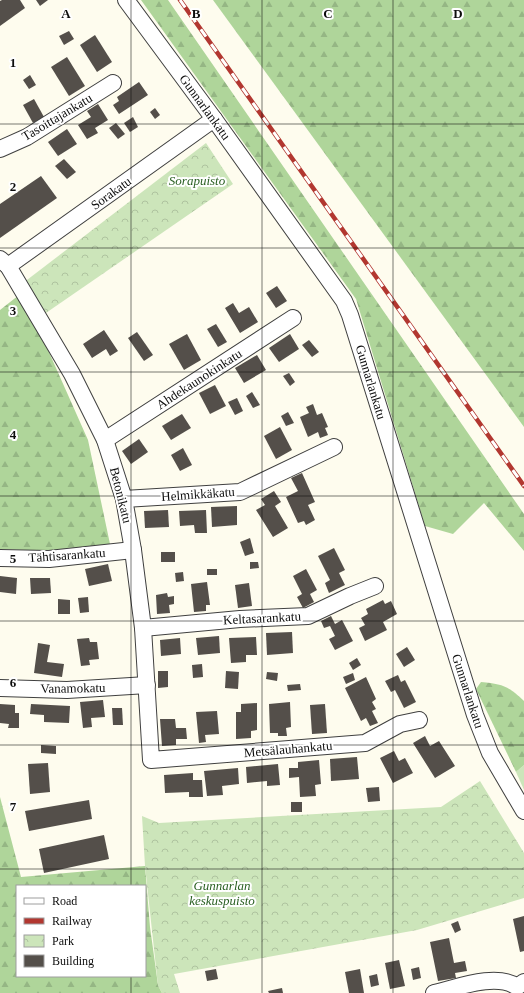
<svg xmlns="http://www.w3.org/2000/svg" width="524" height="993" font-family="Georgia,serif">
<defs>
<pattern id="forest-firs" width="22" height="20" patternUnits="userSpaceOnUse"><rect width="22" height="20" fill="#afd59a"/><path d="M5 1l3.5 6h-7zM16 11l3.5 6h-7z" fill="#95b684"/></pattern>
<pattern id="park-crowns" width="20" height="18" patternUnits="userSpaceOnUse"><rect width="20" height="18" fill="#cce5ba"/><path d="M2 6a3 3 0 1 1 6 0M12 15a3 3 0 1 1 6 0" fill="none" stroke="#aec39f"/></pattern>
</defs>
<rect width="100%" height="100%" fill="#fefcee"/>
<polygon fill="#cce5ba" points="524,765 524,790 516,772"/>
<g fill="url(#forest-firs)" fill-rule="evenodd">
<polygon points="141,0 168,0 524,514 524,551 484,503 453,534 425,526 356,299"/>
<polygon points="213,0 524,0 524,427"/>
<polygon points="33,284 48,350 88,440 110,544 49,551 0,549 0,310"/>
<path d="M481 682C503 684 508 686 524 701V765L516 772 476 689Z"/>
<path d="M0 797 21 877 145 866 150 927 158 985 162 993H0ZM17 886H145V976H17Z"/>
</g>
<g fill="url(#park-crowns)">
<polygon points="206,143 233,184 43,315 23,283"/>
<polygon points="480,781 524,853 524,898 417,930 174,974 180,993 162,993 158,986 145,866 142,816 159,823 441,807"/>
</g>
<g fill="#544f4a">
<polygon points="2,0 20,0 25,8 0,26 0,1"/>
<polygon points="36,0 48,0 40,6"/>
<polygon points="69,31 74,39 64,45 59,36"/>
<polygon points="95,35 112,62 97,72 80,45"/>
<polygon points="67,57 85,86 69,96 51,67"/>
<polygon points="30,75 36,85 29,89 23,80"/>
<polygon points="139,82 148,95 119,114 113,105 119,101 117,97"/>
<polygon points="34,99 44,117 33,123 23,105"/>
<polygon points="98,104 108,120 95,128 98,133 87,139 78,125 91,117 87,111"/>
<polygon points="155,108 160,115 155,119 150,112"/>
<polygon points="133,117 138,127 130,132 124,123"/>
<polygon points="116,123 125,134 118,139 109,128"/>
<polygon points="67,129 77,144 58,156 48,142"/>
<polygon points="64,159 76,172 67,179 55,166"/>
<polygon points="41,176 57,198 0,238 0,204"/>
<polygon points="277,286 287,301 276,308 266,293"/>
<polygon points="233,303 239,313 249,307 258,322 240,333 225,308"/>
<polygon points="216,324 227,342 218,347 207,329"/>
<polygon points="104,330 118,351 110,356 106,349 92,358 83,344"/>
<polygon points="137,332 153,355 144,361 128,338"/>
<polygon points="187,334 201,360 184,370 169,344"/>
<polygon points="290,334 299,349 279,362 269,348"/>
<polygon points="309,340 319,352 312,357 302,345"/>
<polygon points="257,355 266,370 244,383 235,368"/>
<polygon points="289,373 295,382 290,386 283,376"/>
<polygon points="215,385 226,406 210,414 199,393"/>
<polygon points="252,392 260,405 253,408 246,396"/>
<polygon points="237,398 243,411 235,415 228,402"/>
<polygon points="313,404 317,415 322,413 328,427 325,428 328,435 320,438 318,432 308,437 300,417 309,413 306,407"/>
<polygon points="288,412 294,423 286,426 281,416"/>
<polygon points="182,414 191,428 171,440 162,426"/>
<polygon points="280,427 292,450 276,459 264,436"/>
<polygon points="139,439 148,452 131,464 122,451"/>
<polygon points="183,448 192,465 180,471 171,455"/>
<polygon points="302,473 315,502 308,505 315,520 306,525 304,521 298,523 286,497 298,491 291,478"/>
<polygon points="274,491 281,502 275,506 288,528 273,537 256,510 265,505 261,499"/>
<polygon points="237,506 237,525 212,527 211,507"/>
<polygon points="168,510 169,527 145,528 144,511"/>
<polygon points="206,510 207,533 195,533 194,525 180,526 179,511"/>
<polygon points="250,538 254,553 245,556 240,542"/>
<polygon points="334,548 345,570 339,573 345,585 329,593 325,583 330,580 318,556"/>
<rect x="161" y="552" width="14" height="10"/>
<polygon points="250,562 258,562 259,568 250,569"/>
<polygon points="108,564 112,581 89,586 85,569"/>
<rect x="207" y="569" width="10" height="6"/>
<polygon points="306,569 317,590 310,594 314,602 303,608 297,597 302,594 293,576"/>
<polygon points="183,572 184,581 176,582 175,573"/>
<polygon points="0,576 17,578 16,594 0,592"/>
<polygon points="30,578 50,578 51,593 31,594"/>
<polygon points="207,582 210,605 206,605 206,611 194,612 191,584"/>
<polygon points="249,583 252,606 238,608 235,585"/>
<polygon points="167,593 168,597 174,596 174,604 169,605 170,613 157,614 156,595"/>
<polygon points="88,597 89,612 80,613 78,598"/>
<polygon points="58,599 70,600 70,614 58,614"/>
<polygon points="383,600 385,604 391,601 397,614 383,622 387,630 365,641 359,628 365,625 361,618 368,614 366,609"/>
<polygon points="331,616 335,624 342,620 353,641 335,650 329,639 335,636 330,626 324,628 321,621"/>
<polygon points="292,632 293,653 267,655 266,633"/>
<polygon points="219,636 220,653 198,655 196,638"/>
<polygon points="256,637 257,655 246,655 246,662 231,663 229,638"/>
<polygon points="89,638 90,642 97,642 99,659 89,660 90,665 81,666 77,639"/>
<polygon points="180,638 181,654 161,656 160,640"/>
<polygon points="38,643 50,645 47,662 64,664 62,677 34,673"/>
<polygon points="407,647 415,660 404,667 396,654"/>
<polygon points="357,658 361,665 353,670 349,663"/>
<polygon points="202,664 203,677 193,678 192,665"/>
<polygon points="158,671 168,671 168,687 158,688"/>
<polygon points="226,671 239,672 238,689 225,688"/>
<polygon points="267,672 278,673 277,681 266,679"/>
<polygon points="353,673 355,680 346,684 343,677"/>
<polygon points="398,675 401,682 405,680 416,702 404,708 395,690 391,692 385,681"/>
<polygon points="366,677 376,699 372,702 376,709 372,711 378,723 370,726 366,718 361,721 345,688"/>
<polygon points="300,684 301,690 288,691 287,685"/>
<polygon points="103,700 105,717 91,718 92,727 83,728 80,702"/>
<polygon points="290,702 291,727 286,728 287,736 278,736 278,733 270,733 269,704"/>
<polygon points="257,703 257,730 251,731 251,738 236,739 236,712 241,712 241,704"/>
<polygon points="0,704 15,705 15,713 19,713 19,728 8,728 9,724 0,723"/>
<polygon points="31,704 70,706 69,723 44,722 44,715 30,714"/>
<polygon points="325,704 327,733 312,734 310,705"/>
<polygon points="112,708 122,708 123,725 113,725"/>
<polygon points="217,711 219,734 205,735 206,742 199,743 196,712"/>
<polygon points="160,719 175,719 176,728 186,728 187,739 176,739 176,745 162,746"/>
<polygon points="425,736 430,746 439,741 455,766 435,778 413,743"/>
<polygon points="41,745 56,746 56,754 41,753"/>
<polygon points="394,751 399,761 405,758 413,773 393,783 380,758"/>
<polygon points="357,757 359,779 331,781 330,759"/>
<polygon points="319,760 321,784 315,785 316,796 300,797 299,777 289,778 289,768 298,768 298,762"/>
<polygon points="48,763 50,792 30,794 28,764"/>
<polygon points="278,764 280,785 267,786 267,781 247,783 246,767"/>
<polygon points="238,768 239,784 222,786 223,795 207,796 204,771"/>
<polygon points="193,773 193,780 202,780 203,797 189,797 189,792 165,793 164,775"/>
<polygon points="379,787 380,801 368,802 366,788"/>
<polygon points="89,800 92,819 29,831 25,811"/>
<rect x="291" y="802" width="11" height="10"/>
<polygon points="104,835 109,859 44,873 39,849"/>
<polygon points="524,916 524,951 520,952 513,919"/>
<polygon points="458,921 461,930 455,933 451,924"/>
<polygon points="449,938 454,963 465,961 467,971 455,973 456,978 438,981 430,942"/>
<polygon points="399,960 405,986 390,989 385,963"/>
<polygon points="419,967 421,978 413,980 411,969"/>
<polygon points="216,969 218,979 207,981 205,971"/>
<polygon points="360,969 364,993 349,993 345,972"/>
<polygon points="377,974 379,985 371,987 369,976"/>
<polygon points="282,988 283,993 269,993 268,991"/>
</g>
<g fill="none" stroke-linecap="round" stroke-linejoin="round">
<g stroke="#404040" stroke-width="18">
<g id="minor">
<polyline points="126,0 214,119 344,301 350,315 475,715 490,753 524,811"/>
<polyline points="0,149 27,137 113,83"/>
<polyline points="0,259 8,266 72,374 105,440 124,499 133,550 143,628 151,760 365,743 400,724 419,720"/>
<polyline points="8,266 214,119"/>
<polyline points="105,440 293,318"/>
<polyline points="124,499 240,492 334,447"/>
<polyline points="0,558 49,559 133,550"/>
<polyline points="143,628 240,619 308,616 350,596 375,586"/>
<polyline points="0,688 67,690 147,685"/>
<path d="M434 993C456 988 497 972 517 987L524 982"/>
</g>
</g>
<use href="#minor" stroke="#fff" stroke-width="16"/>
<g stroke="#b23730" stroke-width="4.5">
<polyline id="rail" points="180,0 524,486"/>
</g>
<use href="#rail" stroke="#fff" stroke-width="3" stroke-dasharray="9" stroke-linecap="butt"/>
</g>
<path fill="none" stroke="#0d0d0d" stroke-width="1" stroke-opacity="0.55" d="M131 0V886M262 0V993M393 0V993M0 124H524M0 248H524M0 372H524M0 496H524M0 621H524M0 745H524M0 869H524M131 976V993"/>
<g text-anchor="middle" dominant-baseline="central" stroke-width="4" stroke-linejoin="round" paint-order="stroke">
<g font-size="13" fill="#0d0d0d" stroke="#fff">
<text transform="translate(205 107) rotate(54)">Gunnarlankatu</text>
<text transform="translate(57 117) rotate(-31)">Tasoittajankatu</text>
<text transform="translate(111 193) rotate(-36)">Sorakatu</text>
<text transform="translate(199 379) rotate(-33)">Ahdekaunokinkatu</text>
<text transform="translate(371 382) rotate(73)">Gunnarlankatu</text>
<text transform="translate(198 494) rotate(-4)">Helmikkäkatu</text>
<text transform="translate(121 495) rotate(76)">Betonikatu</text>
<text transform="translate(67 555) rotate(-4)">Tähtisarankatu</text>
<text transform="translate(262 618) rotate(-3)">Keltasarankatu</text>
<text transform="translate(73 688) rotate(-1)">Vanamokatu</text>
<text transform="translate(468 691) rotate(72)">Gunnarlankatu</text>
<text transform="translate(288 749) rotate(-5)">Metsälauhankatu</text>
</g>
<g font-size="13" font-style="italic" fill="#295f22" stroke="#fff">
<text x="197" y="180">Sorapuisto</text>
<text x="222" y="885">Gunnarlan<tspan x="222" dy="15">keskuspuisto</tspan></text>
</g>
</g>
<g font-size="13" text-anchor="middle" font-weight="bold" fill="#0d0d0d" stroke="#fff" stroke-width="4" stroke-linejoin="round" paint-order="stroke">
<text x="66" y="18">A</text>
<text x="196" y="18">B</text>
<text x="328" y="18">C</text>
<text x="458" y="18">D</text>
<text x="13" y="67">1</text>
<text x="13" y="191">2</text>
<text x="13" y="315">3</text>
<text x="13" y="439">4</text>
<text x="13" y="563">5</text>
<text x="13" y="687">6</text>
<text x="13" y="811">7</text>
</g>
<rect x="16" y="885" width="130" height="92" fill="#ffffff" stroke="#9e9e9e"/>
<rect x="24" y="898" width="20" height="6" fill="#ffffff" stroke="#9e9e9e"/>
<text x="52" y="905" font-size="12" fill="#0d0d0d">Road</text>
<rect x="24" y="918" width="20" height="6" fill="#b23730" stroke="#9e9e9e"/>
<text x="52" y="925" font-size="12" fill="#0d0d0d">Railway</text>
<rect x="24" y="935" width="20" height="12" fill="url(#park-crowns)" stroke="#9e9e9e"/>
<text x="52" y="945" font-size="12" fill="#0d0d0d">Park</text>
<rect x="24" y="955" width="20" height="12" fill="#544f4a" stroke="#9e9e9e"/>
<text x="52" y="965" font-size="12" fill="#0d0d0d">Building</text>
</svg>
